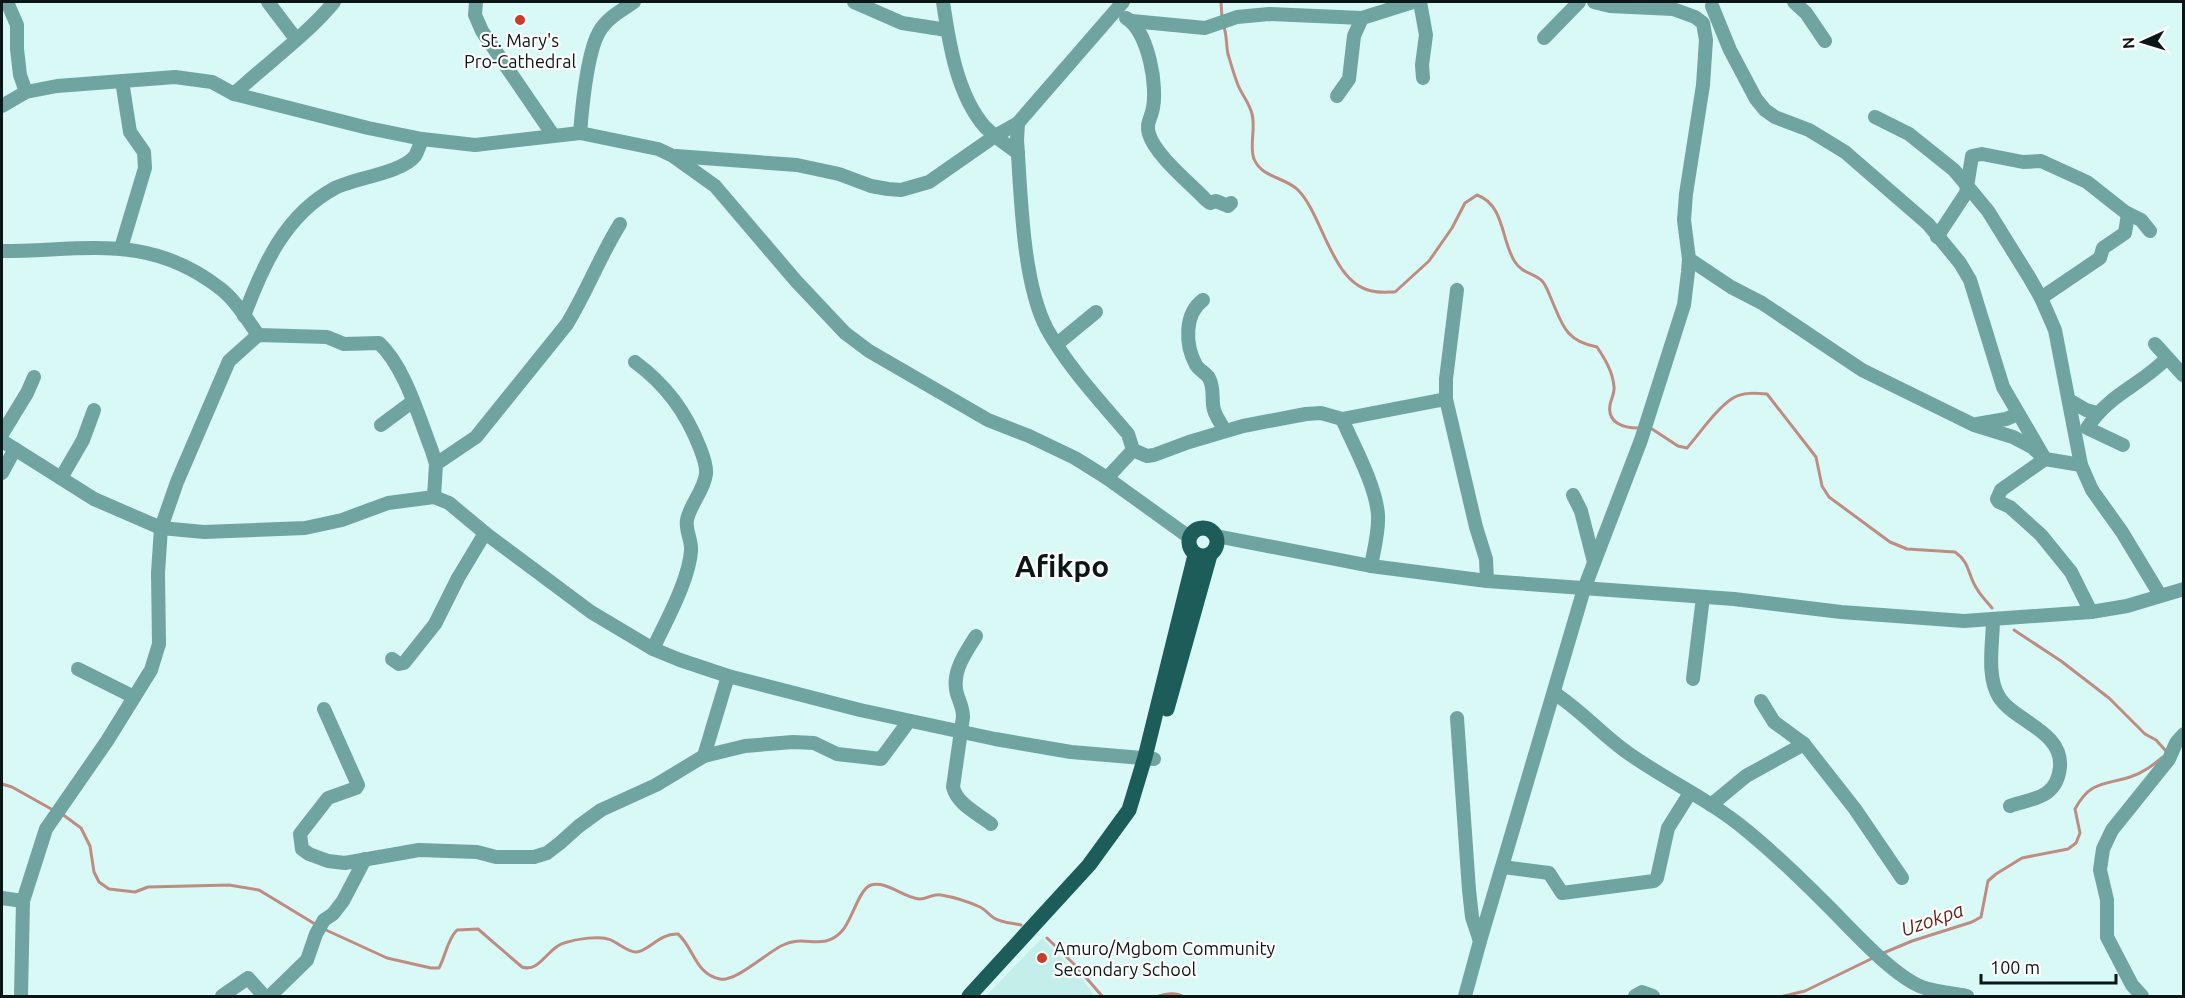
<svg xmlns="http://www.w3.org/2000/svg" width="2185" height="998" font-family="Ubuntu,sans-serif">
<rect width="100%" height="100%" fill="#d8f9f6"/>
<polygon fill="#c3eeea" points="1042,938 1081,977 1094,996 986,996"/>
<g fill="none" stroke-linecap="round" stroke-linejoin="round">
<g stroke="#bf8c82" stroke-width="3">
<polyline points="1221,2 1222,18"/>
<path d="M1224 27C1227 36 1226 45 1228 54 1231 64 1234 75 1238 85 1242 95 1250 104 1252 114 1256 128 1249 146 1254 159 1262 178 1285 177 1298 190 1323 215 1332 284 1372 291 1379 293 1388 292 1395 292L1429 261 1452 228 1465 203 1477 195C1505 205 1501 241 1515 262 1523 274 1532 272 1541 280 1545 283 1548 291 1550 296 1562 323 1564 341 1597 347 1605 359 1613 372 1614 387 1615 393 1611 399 1610 405 1607 423 1624 428 1638 428"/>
<path d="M1652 429 1678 446 1687 448C1700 433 1717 408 1733 398 1743 392 1756 393 1767 394L1816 457 1822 486 1829 497 1890 542 1907 549 1955 552C1970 562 1968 576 1977 589 1981 596 1987 602 1992 608"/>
<polyline points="2014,630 2061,661 2109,698 2145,734 2156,740 2166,751"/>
<polyline points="2,784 12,787 53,810"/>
<polyline points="62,814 81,828 90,846 94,872 99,882 109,889 135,892 148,887 229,885 259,890 315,924"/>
<path d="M326 930 387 958 431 968H439C446 955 447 940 457 930L478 929 522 967C540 973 548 947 564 943 576 939 600 935 611 940 618 943 628 952 636 952 648 952 659 933 678 934 694 948 695 974 720 979 736 982 766 953 783 945 805 934 823 952 842 931 852 920 859 889 871 885 887 881 903 897 919 899 926 900 933 893 941 895 953 897 969 902 980 907 986 910 989 915 994 918 1002 923 1012 923 1021 925"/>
<polyline points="1047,938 1076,966 1102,996"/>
<path d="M1881 954 1912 941 1972 922 1981 917 1988 881 1996 874 2022 858 2068 849 2076 843 2080 833 2075 809C2090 781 2104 785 2130 777 2143 773 2153 765 2163 757"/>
<path d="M1159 996C1165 994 1176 992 1182 996"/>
<polyline points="1784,996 1805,991 1873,958"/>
</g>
<g stroke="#6fa4a0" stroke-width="14">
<polyline points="7,2 17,25 17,49 20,75 26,92"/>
<polyline points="268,2 296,39"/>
<polyline points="476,2 475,15 482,31 553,135"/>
<polyline points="854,2 902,23 947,30"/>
<path d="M943 2C949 43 957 95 985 127 995 137 1007 145 1018 153"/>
<polyline points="1420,2 1426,35 1422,65 1423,78"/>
<polyline points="1794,2 1806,13 1825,41"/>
<polyline points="1712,6 1730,50 1756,99 1765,110 1775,117 1809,130 1845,152 1928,224 1960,263 1970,280 2003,387 2045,459"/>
<path d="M1126 18C1148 30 1159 88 1152 112 1150 120 1146 124 1149 134 1155 155 1191 184 1206 200L1210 203 1216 201 1228 206 1231 203"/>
<polyline points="1132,21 1205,28 1237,17 1269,14 1362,18 1413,2"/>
<polyline points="1544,38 1579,2"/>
<path d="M234 94C267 63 306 36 334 2"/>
<polyline points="1337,96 1349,79 1354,36 1362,18"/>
<polyline points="2,106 26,92 57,86 175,77 212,82 234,94 368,128 422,139 475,145 580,133 658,149 673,156 715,186 796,281 845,333 869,351 988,420 1029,436 1075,458 1107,478 1189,537"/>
<polyline points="1875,117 1909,134 1954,170 1988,211 2029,277 2041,298 2055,330 2081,465 2092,490 2122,532 2160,595"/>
<path d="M1018 123 1017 140C1021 193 1022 282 1047 329 1068 367 1100 401 1128 434L1133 450 1107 478"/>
<path d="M580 133C582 108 587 53 599 32 607 18 622 10 634 2"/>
<polyline points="676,156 797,165 839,174 871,186 888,189 901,190 929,182 995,136 1018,123 1123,2"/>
<polyline points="1937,237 1966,193 1972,156 1982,154 2023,162 2041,161 2087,182 2125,212 2141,220 2150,231"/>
<polyline points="121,248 145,168 144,152 130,132 122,81"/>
<path d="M2 251C85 251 148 232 221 289 236 301 247 319 258 335"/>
<polyline points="1689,259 1731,287 1762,303 1862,370 1974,425 2013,437 2032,447 2045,459 2081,465"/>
<polyline points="1457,290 1446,379 1446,399 1476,527 1486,559 1487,581"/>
<polyline points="2041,298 2100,258 2103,248 2125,233 2128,214"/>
<path d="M1203 300C1184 314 1185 345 1196 365 1199 370 1206 373 1209 378 1215 389 1211 400 1214 410 1216 417 1222 425 1225 431"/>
<path d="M244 316C263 265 285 215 335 188 354 178 402 173 415 156 418 151 420 144 422 139"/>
<polyline points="1057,344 1096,312"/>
<polyline points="2155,344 2183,375"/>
<path d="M635 362C666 385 686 412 700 448 703 456 707 465 706 474 704 491 690 504 687 520 685 530 692 540 691 551 689 580 666 621 653 649"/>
<polyline points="2069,400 2086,410 2097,413"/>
<path d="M1342 419C1354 446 1376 486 1378 515 1379 532 1374 549 1371 566"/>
<polyline points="1977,424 2006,419 2018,414"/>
<polyline points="381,425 412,402"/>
<polyline points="2,434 27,393 34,377"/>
<polyline points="2,441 94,499 161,528 204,532 305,528 342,520 388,503 434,497 449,503 485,533 591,612 653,649 680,660 728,676 860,710 995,739 1071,752 1154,759"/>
<path d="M2123 445 2087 428C2110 393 2140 386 2167 358"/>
<polyline points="1133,450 1147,456 1154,455 1189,442 1243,426 1306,414 1321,413 1342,419 1446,399"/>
<polyline points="2045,459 2001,490 1997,499 1999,502 2010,507 2041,535 2071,572 2091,612"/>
<path d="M436 464 476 437 567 324C587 291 600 256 620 224"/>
<polyline points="2,473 15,449"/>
<polyline points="61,478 83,440 94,410"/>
<polyline points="1573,495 1581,511 1594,562"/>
<polyline points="1216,536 1371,566 1487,581 1734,599 1841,612 1964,621 2091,612 2127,606 2184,589"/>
<path d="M1993 619C1993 642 1986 676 1999 697 2015 722 2063 731 2060 767 2057 798 2034 798 2010 806"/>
<path d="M976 636C965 654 951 672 957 694 960 703 963 708 963 717L953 787C957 804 977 813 991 824"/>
<polyline points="392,659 399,664 404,663 435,624 458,578 485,533"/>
<polyline points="78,669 134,697"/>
<polyline points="1693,679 1703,597"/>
<path d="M1554 693C1581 710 1602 735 1628 753 1666 780 1710 800 1746 830 1773 852 1798 876 1823 901 1848 925 1891 975 1922 987 1936 992 1952 993 1967 996"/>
<polyline points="1761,701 1774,722 1804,744 1855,809 1902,878"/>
<polyline points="324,709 358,785 356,788 328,798 300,834 302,849 309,854 328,861 345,863 419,850 477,852 496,857 534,857 547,853 560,843 579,826 601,810 656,785 704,756 745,746 793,742 814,743 837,754 881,759 909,721"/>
<polyline points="1457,718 1469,890 1472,917 1480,941"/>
<polyline points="704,756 728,676"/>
<polyline points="1711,805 1746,776 1804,744"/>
<polyline points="1503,867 1549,873 1562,893 1654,881 1657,878 1668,828 1690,793"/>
<polyline points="2,898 23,901"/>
<path d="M21 996 23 901 46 829 107 741 151 670 159 644 158 573 161 528 177 482 229 361 258 335 327 337 344 344 379 343C405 367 419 418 432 451L436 464 434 497"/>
<polyline points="222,996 248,978 264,996"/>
<polyline points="270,996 307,960 316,934 324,920 333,914 343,901 365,859"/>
<polyline points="1465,996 1480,941 1584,589 1641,440 1684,305 1688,272 1689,259 1684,220 1686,194 1703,85 1706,40 1703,23 1695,17 1673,9 1610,6 1594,2"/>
<polyline points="1635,996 1642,992 1653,996"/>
<polyline points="2142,996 2132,985 2107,937 2107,900 2100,870 2103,849 2112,830 2169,759 2176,743 2184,734"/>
</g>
<g stroke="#1c5c59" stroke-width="15">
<circle cx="1203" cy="542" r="14"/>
<polyline points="1167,709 1210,555"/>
<polyline points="969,996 1089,865 1129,810 1145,757 1195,555"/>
</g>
</g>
<g fill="#c83c28" stroke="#fefefe" stroke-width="2">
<circle cx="520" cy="20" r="6"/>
<circle cx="1042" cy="958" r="6"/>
</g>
<g text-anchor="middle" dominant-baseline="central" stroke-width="4.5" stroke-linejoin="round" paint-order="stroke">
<g font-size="18" fill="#0b1716" stroke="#fefefe">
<text x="520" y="40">St. Mary's<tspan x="520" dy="21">Pro-Cathedral</tspan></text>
<text x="1054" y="948" text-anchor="start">Amuro/Mgbom Community<tspan x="1054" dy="21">Secondary School</tspan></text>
</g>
<g font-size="20" font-style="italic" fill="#65251b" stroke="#fefefe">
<text transform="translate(1932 919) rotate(-19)">Uzokpa</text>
</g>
<g font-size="30" font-weight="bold" fill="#0b1716" stroke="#fefefe">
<text x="1062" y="566">Afikpo</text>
</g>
</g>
<rect width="2185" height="998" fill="none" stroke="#0b1716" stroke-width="6"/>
<g transform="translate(2143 42) rotate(266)" stroke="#fefefe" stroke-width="4.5" paint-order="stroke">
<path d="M0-4.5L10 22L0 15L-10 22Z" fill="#0b1716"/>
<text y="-9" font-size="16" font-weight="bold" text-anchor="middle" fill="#0b1716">N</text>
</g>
<path d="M1981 974v9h135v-9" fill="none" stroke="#0b1716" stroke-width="3"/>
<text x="1990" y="974" font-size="18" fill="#0b1716" stroke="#fefefe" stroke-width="4.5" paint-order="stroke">100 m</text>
</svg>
